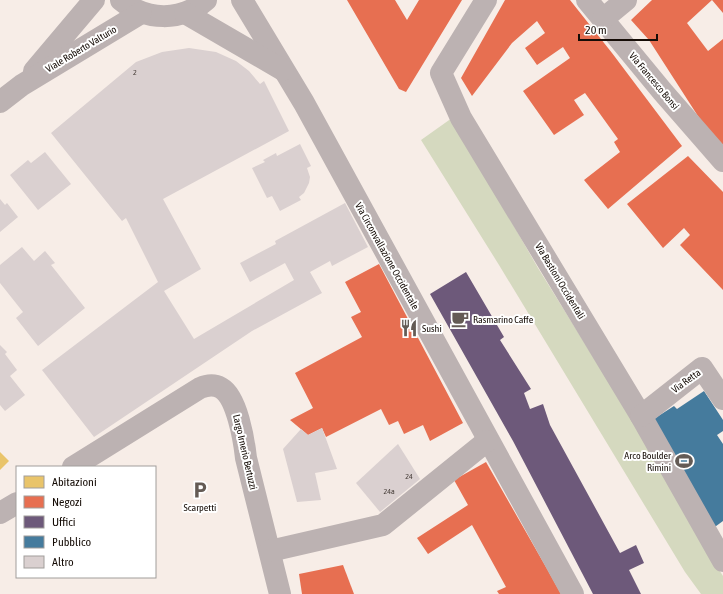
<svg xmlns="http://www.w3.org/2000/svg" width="723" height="594" font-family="'Asap Condensed',sans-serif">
<rect width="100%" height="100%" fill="#f7ede7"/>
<polygon fill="#d5d9bf" points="452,118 538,268 628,413 702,543 723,576 723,594 701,594 685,572 499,265 421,140"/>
<polygon fill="#e9c46a" points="0,452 9,461 0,470"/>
<g fill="#e76f51">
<polygon points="347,0 395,0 407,20 419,0 462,0 406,92 399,89"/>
<polygon points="505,0 570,0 612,53 682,146 608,209 584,180 620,152 614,142 618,139 585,93 574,100 584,115 554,135 523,91 570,58 563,47 537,65 525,48 545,33 537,21 512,43 472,96 461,78"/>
<polygon points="652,0 723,0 723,13 712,0 687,23 708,51 723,39 723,147 705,127 649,40 631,20"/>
<polygon points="688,156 723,192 723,290 680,245 690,235 684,228 663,248 627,204"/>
<polygon points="379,264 463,423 430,441 423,425 404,434 398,421 389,425 381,409 326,437 322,428 308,435 290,420 313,408 295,373 362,337 351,317 361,312 345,282"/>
<polygon points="486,462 546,567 561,594 499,594 497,591 506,587 472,525 428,554 417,538 468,505 454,480"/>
<polygon points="343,565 354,594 302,594 299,574"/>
</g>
<polygon fill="#6d597a" points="466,272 504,337 500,340 531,389 524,393 530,409 543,404 550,425 620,553 636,545 644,563 629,570 641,594 593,594 513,441 430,294"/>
<polygon fill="#457b9d" points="704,391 723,420 723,431 717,435 723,444 723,521 712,529 649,422 674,406 677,409"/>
<g fill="#dad0d0">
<polygon points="189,48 216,52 236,61 249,71 260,84 264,81 289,131 163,199 201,269 164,291 194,339 294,280 285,263 250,282 240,263 276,244 275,241 345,203 368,247 332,266 330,261 310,272 322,293 252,331 94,437 42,370 158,282 126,218 122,221 51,133 136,62 162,52"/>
<polygon points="300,144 311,166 307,168 310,177 309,183 304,193 299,197 301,200 280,211 272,196 267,198 252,168 265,162 263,160 276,153 277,156"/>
<polygon points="45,152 71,184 38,210 10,175 28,160 31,163"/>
<polygon points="0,199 5,205 7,203 18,217 0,232"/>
<polygon points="22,247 34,261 45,251 55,263 51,265 85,308 38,346 16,318 23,312 0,283 0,265"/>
<polygon points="0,345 7,352 5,354 17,370 10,376 25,395 5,411 0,405"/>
<polygon points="322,428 337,469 315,473 321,500 297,502 283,449 301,429 308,435"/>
<polygon points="398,444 420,479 380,512 356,483"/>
</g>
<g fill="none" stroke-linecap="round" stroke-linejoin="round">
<g stroke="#bcb2b2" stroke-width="22">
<path d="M121 0C146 21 181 22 206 0"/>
<polyline points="242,0 304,103 573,594"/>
<polyline points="486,0 441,73 461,118 641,416 723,561"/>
<polyline points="587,0 662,91 723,161"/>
<polyline points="185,13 283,70"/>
<polyline points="603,19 626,0"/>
<polyline points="34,71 94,0"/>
<polyline points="0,102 22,85 141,13"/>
<polyline points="641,416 702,368 723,399"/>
<path d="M73 467 200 388C207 385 214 384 221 388 237 397 244 440 246 458L280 594"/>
<polyline points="0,513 17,503"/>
<polyline points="270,551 383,525 487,441"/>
</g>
</g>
<defs>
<g id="cafe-bare" transform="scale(1.38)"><path d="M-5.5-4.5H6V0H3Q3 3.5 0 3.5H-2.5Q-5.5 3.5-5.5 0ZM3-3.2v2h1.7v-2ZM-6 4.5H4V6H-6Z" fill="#645b55" stroke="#fff" stroke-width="2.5" paint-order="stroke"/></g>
<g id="restaurant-bare" transform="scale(1.38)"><path d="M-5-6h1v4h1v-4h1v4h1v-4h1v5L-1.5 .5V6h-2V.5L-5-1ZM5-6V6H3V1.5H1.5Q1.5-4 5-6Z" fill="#645b55" stroke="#fff" stroke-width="2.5" paint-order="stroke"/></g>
<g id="stadium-bare" transform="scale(1.38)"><path d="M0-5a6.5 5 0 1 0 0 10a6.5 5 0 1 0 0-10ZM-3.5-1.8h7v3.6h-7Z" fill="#645b55" stroke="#fff" stroke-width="2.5" paint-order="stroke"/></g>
<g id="parking-bare" transform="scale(1.38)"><path d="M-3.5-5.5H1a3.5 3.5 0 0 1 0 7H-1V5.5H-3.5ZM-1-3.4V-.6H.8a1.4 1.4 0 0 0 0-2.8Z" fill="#645b55" stroke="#fff" stroke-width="2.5" paint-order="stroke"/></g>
</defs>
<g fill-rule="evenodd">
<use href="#cafe-bare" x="460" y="319"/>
<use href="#restaurant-bare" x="409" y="328"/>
<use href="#stadium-bare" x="684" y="461"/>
<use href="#parking-bare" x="200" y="490"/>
</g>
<g text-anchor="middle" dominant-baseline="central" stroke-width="4" stroke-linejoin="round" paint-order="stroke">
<g font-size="8" fill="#463d38">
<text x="135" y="72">2</text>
<text x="409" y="476">24</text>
<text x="389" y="491">24a</text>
</g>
<g font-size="10" fill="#150c06" stroke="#fff">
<text transform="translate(81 49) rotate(-31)">Viale Roberto Valturio</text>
<text transform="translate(654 81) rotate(50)">Via Francesco Bonsi</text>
<text transform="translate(387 256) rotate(61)">Via Circonvallazione Occidentale</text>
<text transform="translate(560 281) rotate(59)">Via Bastioni Occidentali</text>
<text transform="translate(686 381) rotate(-36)">Via Retta</text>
<text transform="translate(245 452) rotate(77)">Largo Irnerio Bertuzzi</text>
</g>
<g font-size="10" fill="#150c06" stroke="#fff" text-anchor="start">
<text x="473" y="319">Rasmarino Caffe</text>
<text x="422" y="328">Sushi</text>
<text x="671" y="455" text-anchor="end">Arco Boulder<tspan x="671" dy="12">Rimini</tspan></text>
<text x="200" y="507" text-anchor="middle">Scarpetti</text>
</g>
</g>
<rect x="16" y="466" width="140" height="112" fill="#ffffff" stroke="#a19e9b"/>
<rect x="24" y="476" width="20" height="12" fill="#e9c46a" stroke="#a19e9b"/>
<text x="52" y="486" font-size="12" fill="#150c06">Abitazioni</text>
<rect x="24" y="496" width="20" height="12" fill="#e76f51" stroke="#a19e9b"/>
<text x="52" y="506" font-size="12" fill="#150c06">Negozi</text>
<rect x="24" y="516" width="20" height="12" fill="#6d597a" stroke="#a19e9b"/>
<text x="52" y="526" font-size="12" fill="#150c06">Uffici</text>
<rect x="24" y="536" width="20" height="12" fill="#457b9d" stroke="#a19e9b"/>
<text x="52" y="546" font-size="12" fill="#150c06">Pubblico</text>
<rect x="24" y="556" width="20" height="12" fill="#dad0d0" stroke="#a19e9b"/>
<text x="52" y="566" font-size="12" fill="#150c06">Altro</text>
<path d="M579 34v6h78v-6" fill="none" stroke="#150c06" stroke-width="2"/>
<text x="585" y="34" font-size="12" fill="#150c06" stroke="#ffffff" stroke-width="3" paint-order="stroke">20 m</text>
</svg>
